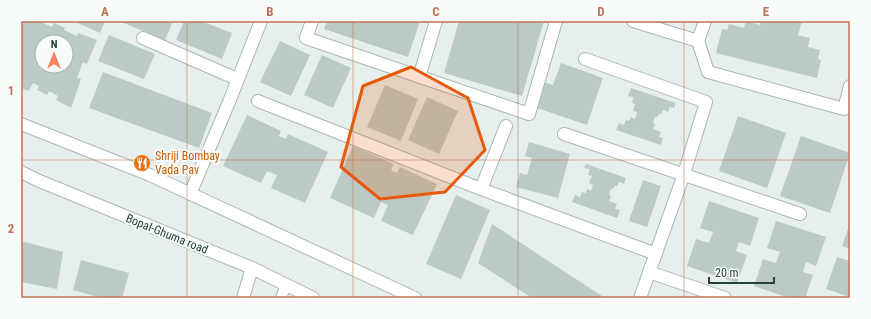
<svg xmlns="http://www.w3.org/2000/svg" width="871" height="319" font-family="'Roboto Condensed',sans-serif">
<rect width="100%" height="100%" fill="#e6efeb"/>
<g fill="#bbcac4" fill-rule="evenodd">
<path d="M21 21H44L43 23 52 27 54 23 65 28 64 30 77 36 78 33 97 40 87 64 83 62 77 78 81 79 71 108 56 100 58 96 49 91 47 95 37 90 39 86 33 83 29 91 21 88 23 83 21 82ZM42 42H66V66H42Z"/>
<polygon points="79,21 105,21 100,33 78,23"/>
<polygon points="119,21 173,21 165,40"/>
<polygon points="184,21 201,21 232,33 222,59 176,40"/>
<polygon points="327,21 420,21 408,57 324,29"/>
<polygon points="459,21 544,21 522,96 444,73"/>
<polygon points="746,21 760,25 761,21 802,21 798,35 810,38 808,47 820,50 818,59 821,60 817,78 716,53 722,29 727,30 729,24 744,28"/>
<polygon points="109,35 155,54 144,79 98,61"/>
<polygon points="280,41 310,55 291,96 260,82"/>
<polygon points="322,55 351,68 333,108 304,95"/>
<polygon points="561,63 603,78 587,125 534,107 543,82 553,85"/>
<polygon points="103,72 212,113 199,148 89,108"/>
<polygon points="385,85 418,99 401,141 367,127"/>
<polygon points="631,88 676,103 674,108 670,107 668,112 663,110 661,114 659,114 657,117 655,117 653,123 655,124 653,129 661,132 659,137 663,138 661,145 616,130 619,123 624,125 626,120 629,121 631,117 635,119 637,112 633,111 635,104 632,103 633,97 628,96"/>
<polygon points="427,97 458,111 439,154 408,140"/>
<polygon points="247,115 281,131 279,136 286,139 288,134 328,152 305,203 271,188 277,175 267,171 261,183 223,166"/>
<polygon points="738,116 786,133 767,188 719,171"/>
<polygon points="801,136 850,153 830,213 780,196"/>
<polygon points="529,142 570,154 558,198 516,187 520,173 527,175 532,158 525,156"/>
<polygon points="353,146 394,164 391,170 397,173 400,167 437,184 413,235 381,221 388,205 381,202 374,218 330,198"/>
<polygon points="586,164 626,178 624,184 619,182 617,186 615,186 613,189 611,189 609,195 611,196 609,201 617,204 615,209 620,210 617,218 572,202 575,195 580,197 582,192 586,193 587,189 591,191 593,185 589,183 592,176 588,175 590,169 584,168"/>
<polygon points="643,180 661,186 647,227 629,221"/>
<polygon points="456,195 490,210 461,279 426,264"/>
<polygon points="709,201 759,218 750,246 739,242 736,251 747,255 737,283 687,266 696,239 709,243 713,232 700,228"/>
<polygon points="776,221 826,237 816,266 806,262 803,272 813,275 805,298 789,298 754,286 763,259 776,263 780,252 767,248"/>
<polygon points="850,223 850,249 842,246"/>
<polygon points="492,224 605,298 532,298 478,263"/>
<polygon points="21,241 63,252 57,289 21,282"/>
<polygon points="837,257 850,261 850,297 826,289"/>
<polygon points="81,260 129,273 122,298 102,298 73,290"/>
</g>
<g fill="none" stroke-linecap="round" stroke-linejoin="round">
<g stroke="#a8b8b2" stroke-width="12">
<polyline id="service" points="281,298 286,285"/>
</g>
<g stroke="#a8b8b2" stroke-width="14">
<g id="minor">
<polyline points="312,21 306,38 529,114 556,21"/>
<polyline points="633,21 698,41 708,72 844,109 850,86"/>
<polyline points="143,38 237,79"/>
<polyline points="698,41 705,21"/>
<polyline points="585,59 706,102 684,174 640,298"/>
<polyline points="419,77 436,21"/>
<polyline points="258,101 481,189 506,126"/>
<polyline points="564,134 800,214"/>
<polyline points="481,189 656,254"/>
<polyline points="190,194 229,102 261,21"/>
<polyline points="649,272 725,298"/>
<polyline points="243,298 252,268"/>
</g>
</g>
<g stroke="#a8b8b2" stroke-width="14">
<g id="tertiary">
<polyline points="21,124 150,175 415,298"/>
<polyline points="21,172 37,180 252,268 313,298"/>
</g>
</g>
<use href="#service" stroke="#fff" stroke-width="10"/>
<use href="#minor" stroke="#fff" stroke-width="12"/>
<use href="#tertiary" stroke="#fff" stroke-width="12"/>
</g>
<path fill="#e8590c" fill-opacity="0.2" stroke="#e8590c" stroke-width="3" stroke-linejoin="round" d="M411 67 468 98 485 150 445 192 380 199 341 167 363 86Z"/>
<path fill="none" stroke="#c07456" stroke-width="1" stroke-opacity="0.55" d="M187 21V298M353 21V298M518 21V298M684 21V298M21 160H850"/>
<defs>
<g id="restaurant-disc" transform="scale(0.9)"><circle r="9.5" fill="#e8710a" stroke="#f7fbf9"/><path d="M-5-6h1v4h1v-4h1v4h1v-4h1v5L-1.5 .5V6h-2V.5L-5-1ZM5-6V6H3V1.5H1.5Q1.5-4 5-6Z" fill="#fff"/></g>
</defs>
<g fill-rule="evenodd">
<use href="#restaurant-disc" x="142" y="163"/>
</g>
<g text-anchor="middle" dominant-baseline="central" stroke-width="4" stroke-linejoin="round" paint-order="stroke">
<g font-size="12" fill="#c56008" stroke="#f7fbf9" text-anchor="start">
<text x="155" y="156">Shriji Bombay<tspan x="155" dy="14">Vada Pav</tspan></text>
</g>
<g font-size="12" fill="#24423a" stroke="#f7fbf9">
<text transform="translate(167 234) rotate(22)">Bopal-Ghuma road</text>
</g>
</g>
<rect width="871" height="319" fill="none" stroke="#f7fbf9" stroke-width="44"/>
<g transform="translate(54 54)"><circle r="19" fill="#f7fbf9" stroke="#a3b1ad"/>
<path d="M0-3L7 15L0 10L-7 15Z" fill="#f4845f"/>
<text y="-6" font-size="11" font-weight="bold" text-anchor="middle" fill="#24423a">N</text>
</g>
<path d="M709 277v6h65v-6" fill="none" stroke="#24423a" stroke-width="2"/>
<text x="715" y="277" font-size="12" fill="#24423a" stroke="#f7fbf9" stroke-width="3" paint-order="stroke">20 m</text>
<rect x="22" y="22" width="827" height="275" fill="none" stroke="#c07456" stroke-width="1.5"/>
<g font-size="13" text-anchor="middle" font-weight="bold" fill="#c07456">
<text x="105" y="16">A</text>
<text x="270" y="16">B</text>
<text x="436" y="16">C</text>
<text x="601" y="16">D</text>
<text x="766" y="16">E</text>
<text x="11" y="95">1</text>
<text x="11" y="233">2</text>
</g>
</svg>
